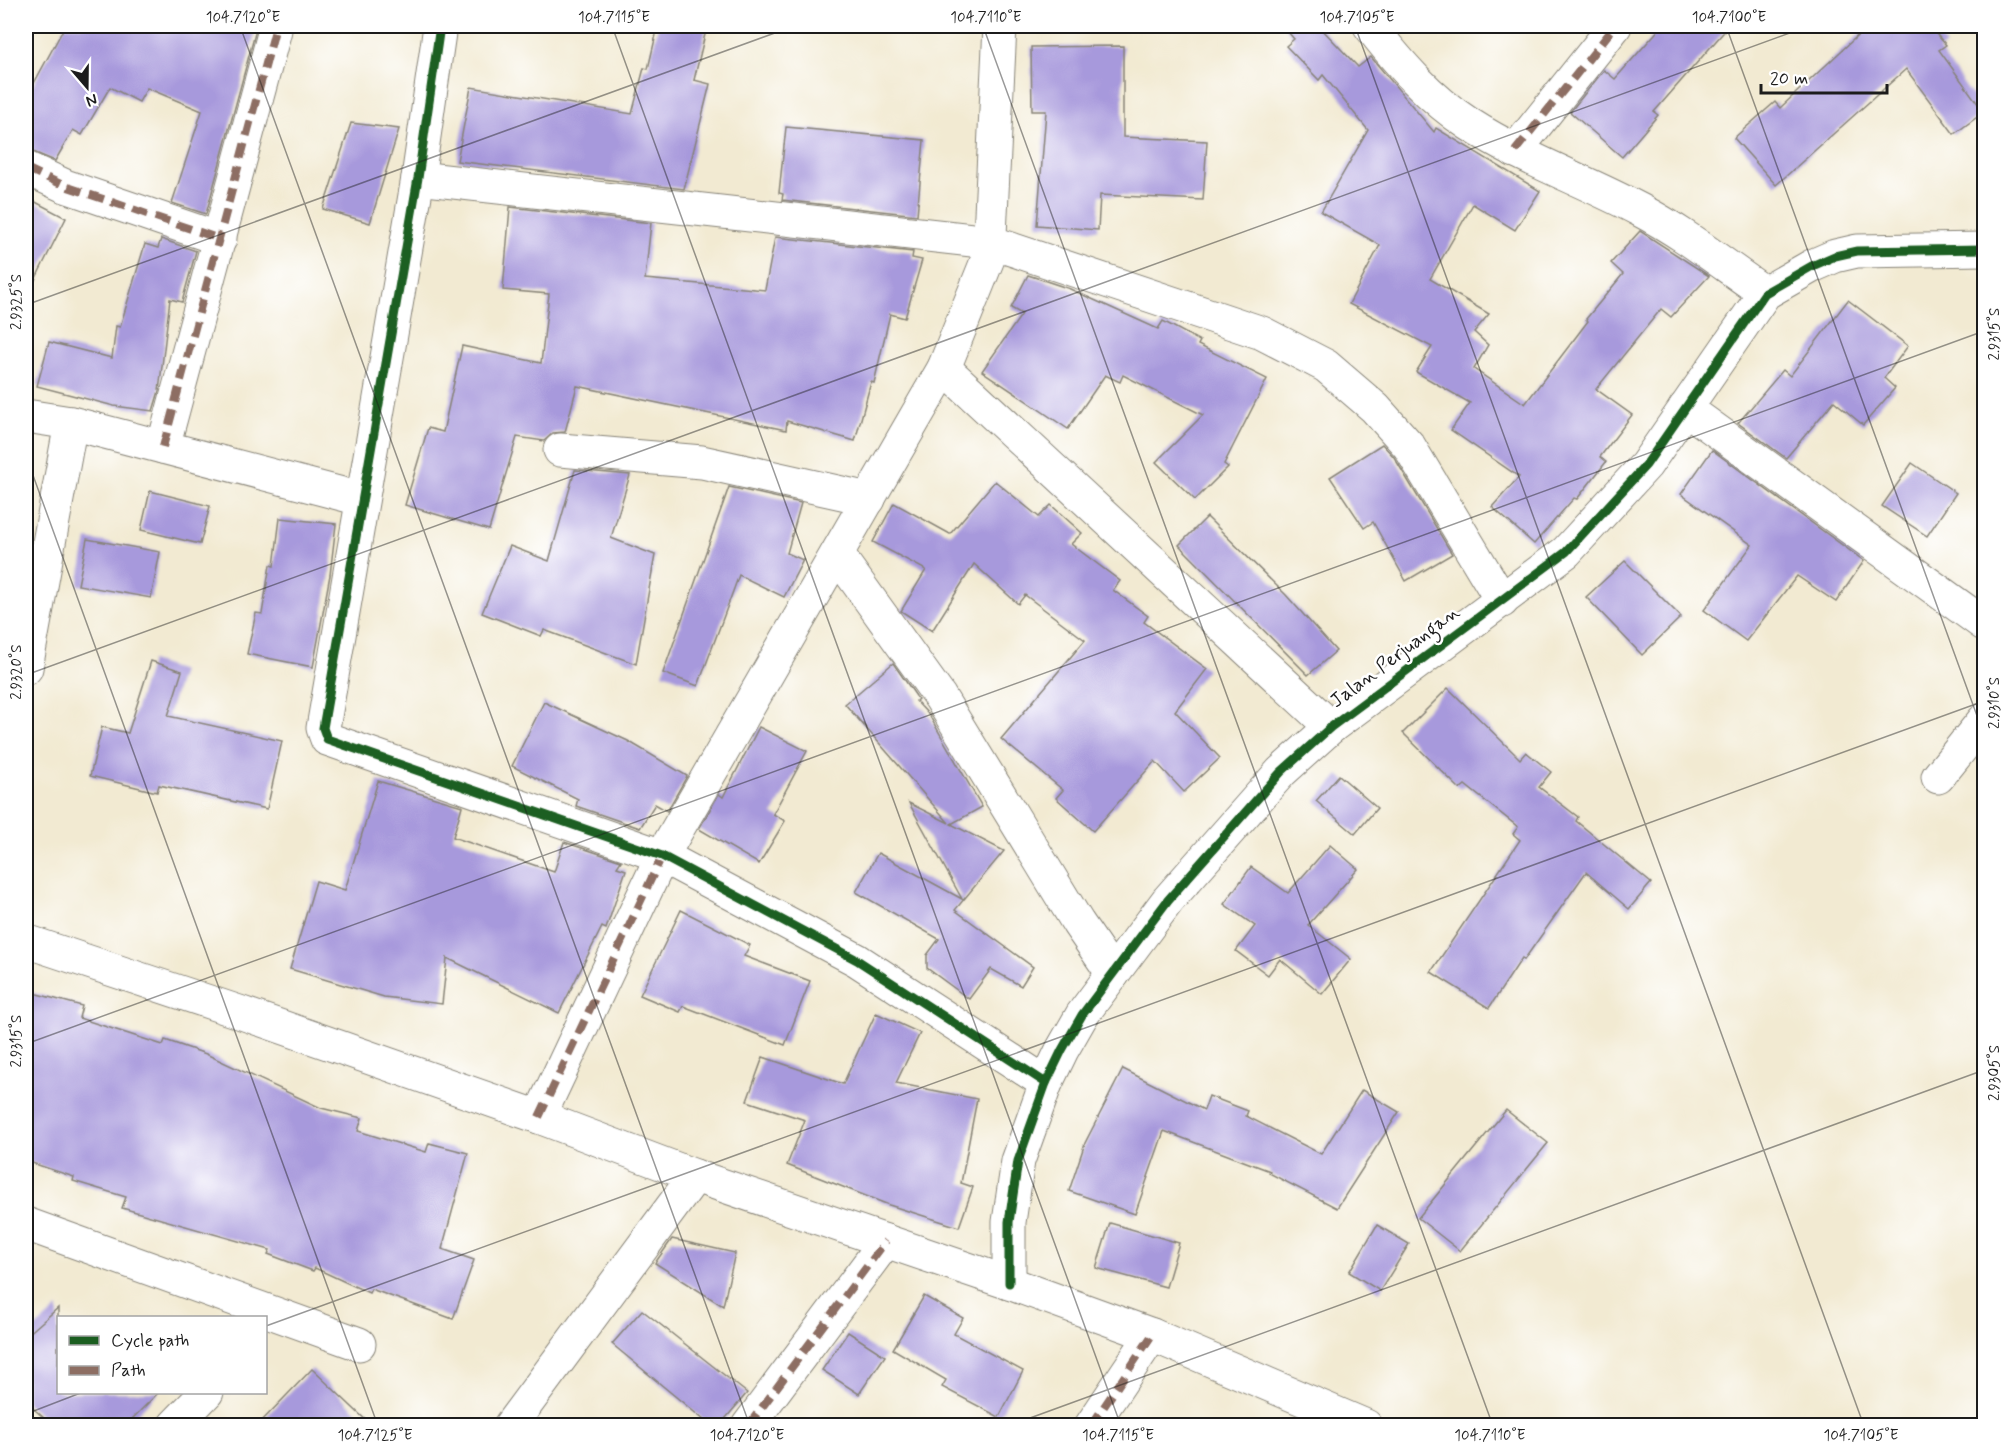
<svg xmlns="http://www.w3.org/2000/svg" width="2010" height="1451" font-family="Mynerve,sans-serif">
<rect width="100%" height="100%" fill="#fff"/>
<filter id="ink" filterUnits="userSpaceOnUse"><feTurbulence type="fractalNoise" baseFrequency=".0167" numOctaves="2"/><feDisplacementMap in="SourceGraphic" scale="12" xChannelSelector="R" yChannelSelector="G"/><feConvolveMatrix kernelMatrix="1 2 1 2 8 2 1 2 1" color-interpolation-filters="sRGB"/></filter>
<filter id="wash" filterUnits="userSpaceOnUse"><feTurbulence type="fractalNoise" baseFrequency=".008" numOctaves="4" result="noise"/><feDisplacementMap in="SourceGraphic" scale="24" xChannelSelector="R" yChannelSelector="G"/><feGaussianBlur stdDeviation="1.35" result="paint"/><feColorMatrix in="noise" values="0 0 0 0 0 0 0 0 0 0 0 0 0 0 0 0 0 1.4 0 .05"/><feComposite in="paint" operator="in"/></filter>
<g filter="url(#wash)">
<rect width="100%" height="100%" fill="#f2ead2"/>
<g id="blocks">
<g fill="#a799dc">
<polygon points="65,26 257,26 206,214 172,203 202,111 147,88 139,102 110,87 82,135 73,130 55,161 26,149 26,98"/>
<polygon points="658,26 707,26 694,80 710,84 684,189 457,161 471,87 632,114 644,68 648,69"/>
<polygon points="1283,26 1319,26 1358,67 1371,57 1434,132 1436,128 1540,191 1515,230 1473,204 1430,279 1489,314 1474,332 1488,345 1474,369 1525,404 1588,321 1586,319 1623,274 1611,263 1640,231 1709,276 1671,317 1661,309 1596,389 1632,415 1600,457 1606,462 1577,499 1574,498 1534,544 1492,507 1519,477 1451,430 1470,403 1416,372 1432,347 1349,304 1380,245 1321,212 1368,130 1323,75 1319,80 1286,46 1294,39"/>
<polygon points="1662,26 1729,26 1654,112 1658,115 1622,157 1570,112 1604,70 1615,79"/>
<polygon points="1868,26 1929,26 1946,45 1939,50 1984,112 1954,134 1906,69 1776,185 1734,138 1775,102 1780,108"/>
<polygon points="1123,46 1123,137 1207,141 1203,200 1100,195 1098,230 1037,225 1046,111 1032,111 1031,47"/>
<polygon points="351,123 399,129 370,223 323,209"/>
<polygon points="786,127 924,140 917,215 782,200 783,194 779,193"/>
<polygon points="26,197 66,218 26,298"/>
<polygon points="510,207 651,223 645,279 765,290 775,237 913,252 912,258 922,260 905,318 890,314 874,383 871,382 855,441 787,421 786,430 577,386 565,432 553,433 544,441 517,437 489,530 405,505 428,428 443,432 462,346 541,363 549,294 503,290"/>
<polygon points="161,239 196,251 182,302 170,299 159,391 153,411 114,406 37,386 49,342 112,358 116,326 120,327 145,244 158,248"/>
<polygon points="1028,275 1070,289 1158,329 1163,321 1200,341 1198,345 1267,379 1224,464 1228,467 1195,500 1156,462 1203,415 1123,375 1120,382 1105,375 1068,429 982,371 1022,314 1011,308"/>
<polygon points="1848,300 1908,346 1884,378 1895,388 1863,425 1834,401 1786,458 1738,423 1783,370 1790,376"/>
<polygon points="1382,444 1394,457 1452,554 1406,581 1373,522 1364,528 1330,477"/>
<polygon points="1712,450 1864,561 1836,602 1797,576 1746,641 1704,610 1752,545 1681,494"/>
<polygon points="1912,463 1956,493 1927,536 1882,506"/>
<polygon points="575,470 630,475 611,538 655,555 636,664 544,630 541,636 482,613 510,546 549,561"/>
<polygon points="995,481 1039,517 1051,505 1082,533 1071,544 1120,581 1113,590 1148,616 1144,622 1207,669 1175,711 1220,758 1184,792 1155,761 1093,831 1056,798 1063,790 1001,739 1085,640 1025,595 1018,604 974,564 932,631 901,611 926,570 873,542 894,503 950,534"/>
<polygon points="729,487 801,503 787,553 803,560 784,597 739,575 698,686 663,673"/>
<polygon points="150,491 210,506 200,544 141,530"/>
<polygon points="1207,517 1286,595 1336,651 1308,675 1179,545"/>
<polygon points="280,518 336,524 330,575 313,667 247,654 256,613 262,614 270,565 274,566"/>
<polygon points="87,539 160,552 151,598 78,585"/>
<polygon points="1625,561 1681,617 1642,655 1586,597"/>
<polygon points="151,661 182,671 168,716 282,741 267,809 159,785 157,792 90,776 102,727 128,733"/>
<polygon points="893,663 918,699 916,701 929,715 982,807 951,824 1004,851 955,910 1033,967 1021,986 991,969 969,999 927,968 927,955 939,939 856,892 878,853 962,899 909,803 949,823 845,704"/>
<polygon points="1448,688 1520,759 1526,752 1551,772 1539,787 1578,817 1576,821 1651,883 1629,909 1586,872 1524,960 1522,958 1489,1008 1431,972 1520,840 1513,834 1518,827 1465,785 1460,789 1403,733"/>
<polygon points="544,702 628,741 687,776 667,811 655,804 640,828 576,806 578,799 512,766"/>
<polygon points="759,727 807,751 773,814 785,821 759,864 699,829 719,794 723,797"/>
<polygon points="1339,775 1377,808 1355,834 1316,801"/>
<polygon points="378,781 462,806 453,837 554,872 564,842 621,861 617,867 626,870 606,929 602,927 559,1013 447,958 442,1004 384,997 290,969 316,881 345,890"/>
<polygon points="1330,845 1358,869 1308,925 1351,959 1322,994 1280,959 1268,975 1236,951 1255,926 1224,904 1251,867 1288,893"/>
<polygon points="681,910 750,945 744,956 810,981 785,1045 683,1006 680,1012 640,995"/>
<polygon points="26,991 82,1006 79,1018 163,1045 165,1040 206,1054 321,1108 362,1118 358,1131 426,1152 429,1143 468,1153 442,1249 474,1260 453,1319 371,1289 369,1293 315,1268 313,1271 268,1254 270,1250 122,1208 126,1197 73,1181 74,1177 26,1161"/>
<polygon points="876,1013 920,1033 896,1083 977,1099 961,1183 973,1187 959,1227 889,1205 787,1165 805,1120 747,1101 763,1057 843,1084"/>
<polygon points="1123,1069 1204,1110 1209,1096 1248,1111 1246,1116 1321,1154 1362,1090 1399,1112 1337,1208 1269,1173 1270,1171 1164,1131 1135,1214 1069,1191 1085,1143"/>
<polygon points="1506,1110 1548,1143 1460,1251 1418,1218"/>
<polygon points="1110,1223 1179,1243 1166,1287 1096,1268"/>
<polygon points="1377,1225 1409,1244 1380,1291 1349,1272"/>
<polygon points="672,1239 735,1253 723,1306 655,1263"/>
<polygon points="924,1296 963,1318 954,1334 1023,1371 999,1417 942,1387 946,1380 893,1349"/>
<polygon points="58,1308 58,1392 159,1392 126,1425 52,1425 26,1402 26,1336"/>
<polygon points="642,1310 747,1393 720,1425 710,1425 612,1344"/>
<polygon points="848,1332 885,1356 859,1394 822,1370"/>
<polygon points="312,1369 371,1425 258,1425"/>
</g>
</g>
</g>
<g filter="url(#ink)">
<use href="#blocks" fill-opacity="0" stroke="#878377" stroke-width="1.5"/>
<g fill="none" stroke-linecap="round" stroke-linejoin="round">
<g stroke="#878377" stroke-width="35">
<g id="street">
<polyline points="440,26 418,178 323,728 327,739 662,856 857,960 1046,1083"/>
<path d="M1370 26C1399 63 1429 98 1469 124 1523 159 1584 180 1640 210 1684 233 1724 265 1765 293"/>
<polyline points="1515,151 1615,26"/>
<polyline points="26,168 65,186 220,239"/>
<polyline points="418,178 990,242 1262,333 1326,366 1375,408 1409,446 1502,601"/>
<polyline points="944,368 1331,727"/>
<polyline points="1685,408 1984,624"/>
<polyline points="26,416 71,423 361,499"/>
<polyline points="163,447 275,30"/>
<polyline points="560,450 702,462 869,499"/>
<polyline points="837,554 940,697 1078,923 1113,974"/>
<polyline points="26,668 71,423"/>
<polyline points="1938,777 1984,720"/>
<polyline points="26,941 239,1012 539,1117 695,1176 1009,1283 1152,1335 1366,1426"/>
<polyline points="539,1117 662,856 944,368 989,256 1000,26"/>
<polyline points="26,1224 359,1344"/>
<polyline points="1009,1283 1009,1222 1018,1161 1046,1083 1062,1050 1082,1015 1168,900 1281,772 1331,727 1566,552 1646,465 1765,293 1812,266 1835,256 1857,251 1984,249"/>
<polyline points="174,1426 207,1392"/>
<polyline points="510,1426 695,1176"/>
<polyline points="748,1426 886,1241"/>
<polyline points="1091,1426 1152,1335"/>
</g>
</g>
<use href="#street" stroke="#fff" stroke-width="33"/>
<g stroke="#8d6e63" stroke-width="8" stroke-dasharray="15 8" stroke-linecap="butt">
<polyline points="1515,151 1615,26"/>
<polyline points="26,168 65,186 220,239"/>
<polyline points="163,447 275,30"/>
<polyline points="539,1117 662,856"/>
<polyline points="748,1426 886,1241"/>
<polyline points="1091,1426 1152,1335"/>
</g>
<g stroke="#fff" stroke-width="13">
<g id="cycleway">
<polyline points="440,26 418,178 323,728 327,739 662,856 857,960 1046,1083"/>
<polyline points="1009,1283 1009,1222 1018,1161 1046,1083 1062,1050 1082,1015 1168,900 1281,772 1331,727 1566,552 1646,465 1765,293 1812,266 1835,256 1857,251 1984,249"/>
</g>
</g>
<use href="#cycleway" stroke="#1b5e20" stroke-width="9"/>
</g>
</g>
<path fill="none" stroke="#1c1c1c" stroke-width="1.5" stroke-opacity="0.45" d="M240 26 750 1426M612 26 1121 1426M983 26 1493 1426M1355 26 1864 1426M1726 26 1984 735M26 305 794 26M26 456 378 1426M26 675 1809 26M26 1044 1984 331M266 1326 1984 701M26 1414 83 1392M1008 1426 1984 1070"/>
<g text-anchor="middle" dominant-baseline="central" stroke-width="5" stroke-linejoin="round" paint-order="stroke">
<g font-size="20" fill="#1c1c1c" stroke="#fff">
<text transform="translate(1395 657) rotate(-37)">Jalan Perjuangan</text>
</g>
</g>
<rect width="2010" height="1451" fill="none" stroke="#fff" stroke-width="66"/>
<rect x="57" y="1316" width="210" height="78" fill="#ffffff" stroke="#a4a4a4" stroke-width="1.5"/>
<rect x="69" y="1336" width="30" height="9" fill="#1b5e20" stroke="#a4a4a4" stroke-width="1.5"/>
<text x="111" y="1346" font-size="18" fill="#1c1c1c">Cycle path</text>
<rect x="69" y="1366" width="30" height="9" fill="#8d6e63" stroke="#a4a4a4" stroke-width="1.5"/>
<text x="111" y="1376" font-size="18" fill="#1c1c1c">Path</text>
<g transform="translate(87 87) rotate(160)" stroke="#ffffff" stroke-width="4.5" paint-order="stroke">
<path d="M0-4.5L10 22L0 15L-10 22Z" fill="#1c1c1c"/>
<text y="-9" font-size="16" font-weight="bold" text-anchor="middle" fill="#1c1c1c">N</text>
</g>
<path d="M1761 84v9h126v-9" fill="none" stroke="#1c1c1c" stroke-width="3"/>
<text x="1770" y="84" font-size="18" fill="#1c1c1c" stroke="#ffffff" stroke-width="4.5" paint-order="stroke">20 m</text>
<rect x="33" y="33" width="1944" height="1385" fill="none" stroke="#1c1c1c" stroke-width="2"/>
<g font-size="15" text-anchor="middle" fill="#1c1c1c">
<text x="243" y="22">104.7120°E</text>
<text x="614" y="22">104.7115°E</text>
<text x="986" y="22">104.7110°E</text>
<text x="1357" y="22">104.7105°E</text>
<text x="1729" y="22">104.7100°E</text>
<text transform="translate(16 302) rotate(-90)" y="5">2.9325°S</text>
<text transform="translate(1994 334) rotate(-90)" y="5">2.9315°S</text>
<text transform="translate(16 672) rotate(-90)" y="5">2.9320°S</text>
<text transform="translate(1994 703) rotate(-90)" y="5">2.9310°S</text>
<text transform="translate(16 1041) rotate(-90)" y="5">2.9315°S</text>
<text transform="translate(1994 1073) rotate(-90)" y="5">2.9305°S</text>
<text x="375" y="1440">104.7125°E</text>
<text x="747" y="1440">104.7120°E</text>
<text x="1118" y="1440">104.7115°E</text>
<text x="1490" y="1440">104.7110°E</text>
<text x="1861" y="1440">104.7105°E</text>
</g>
</svg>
